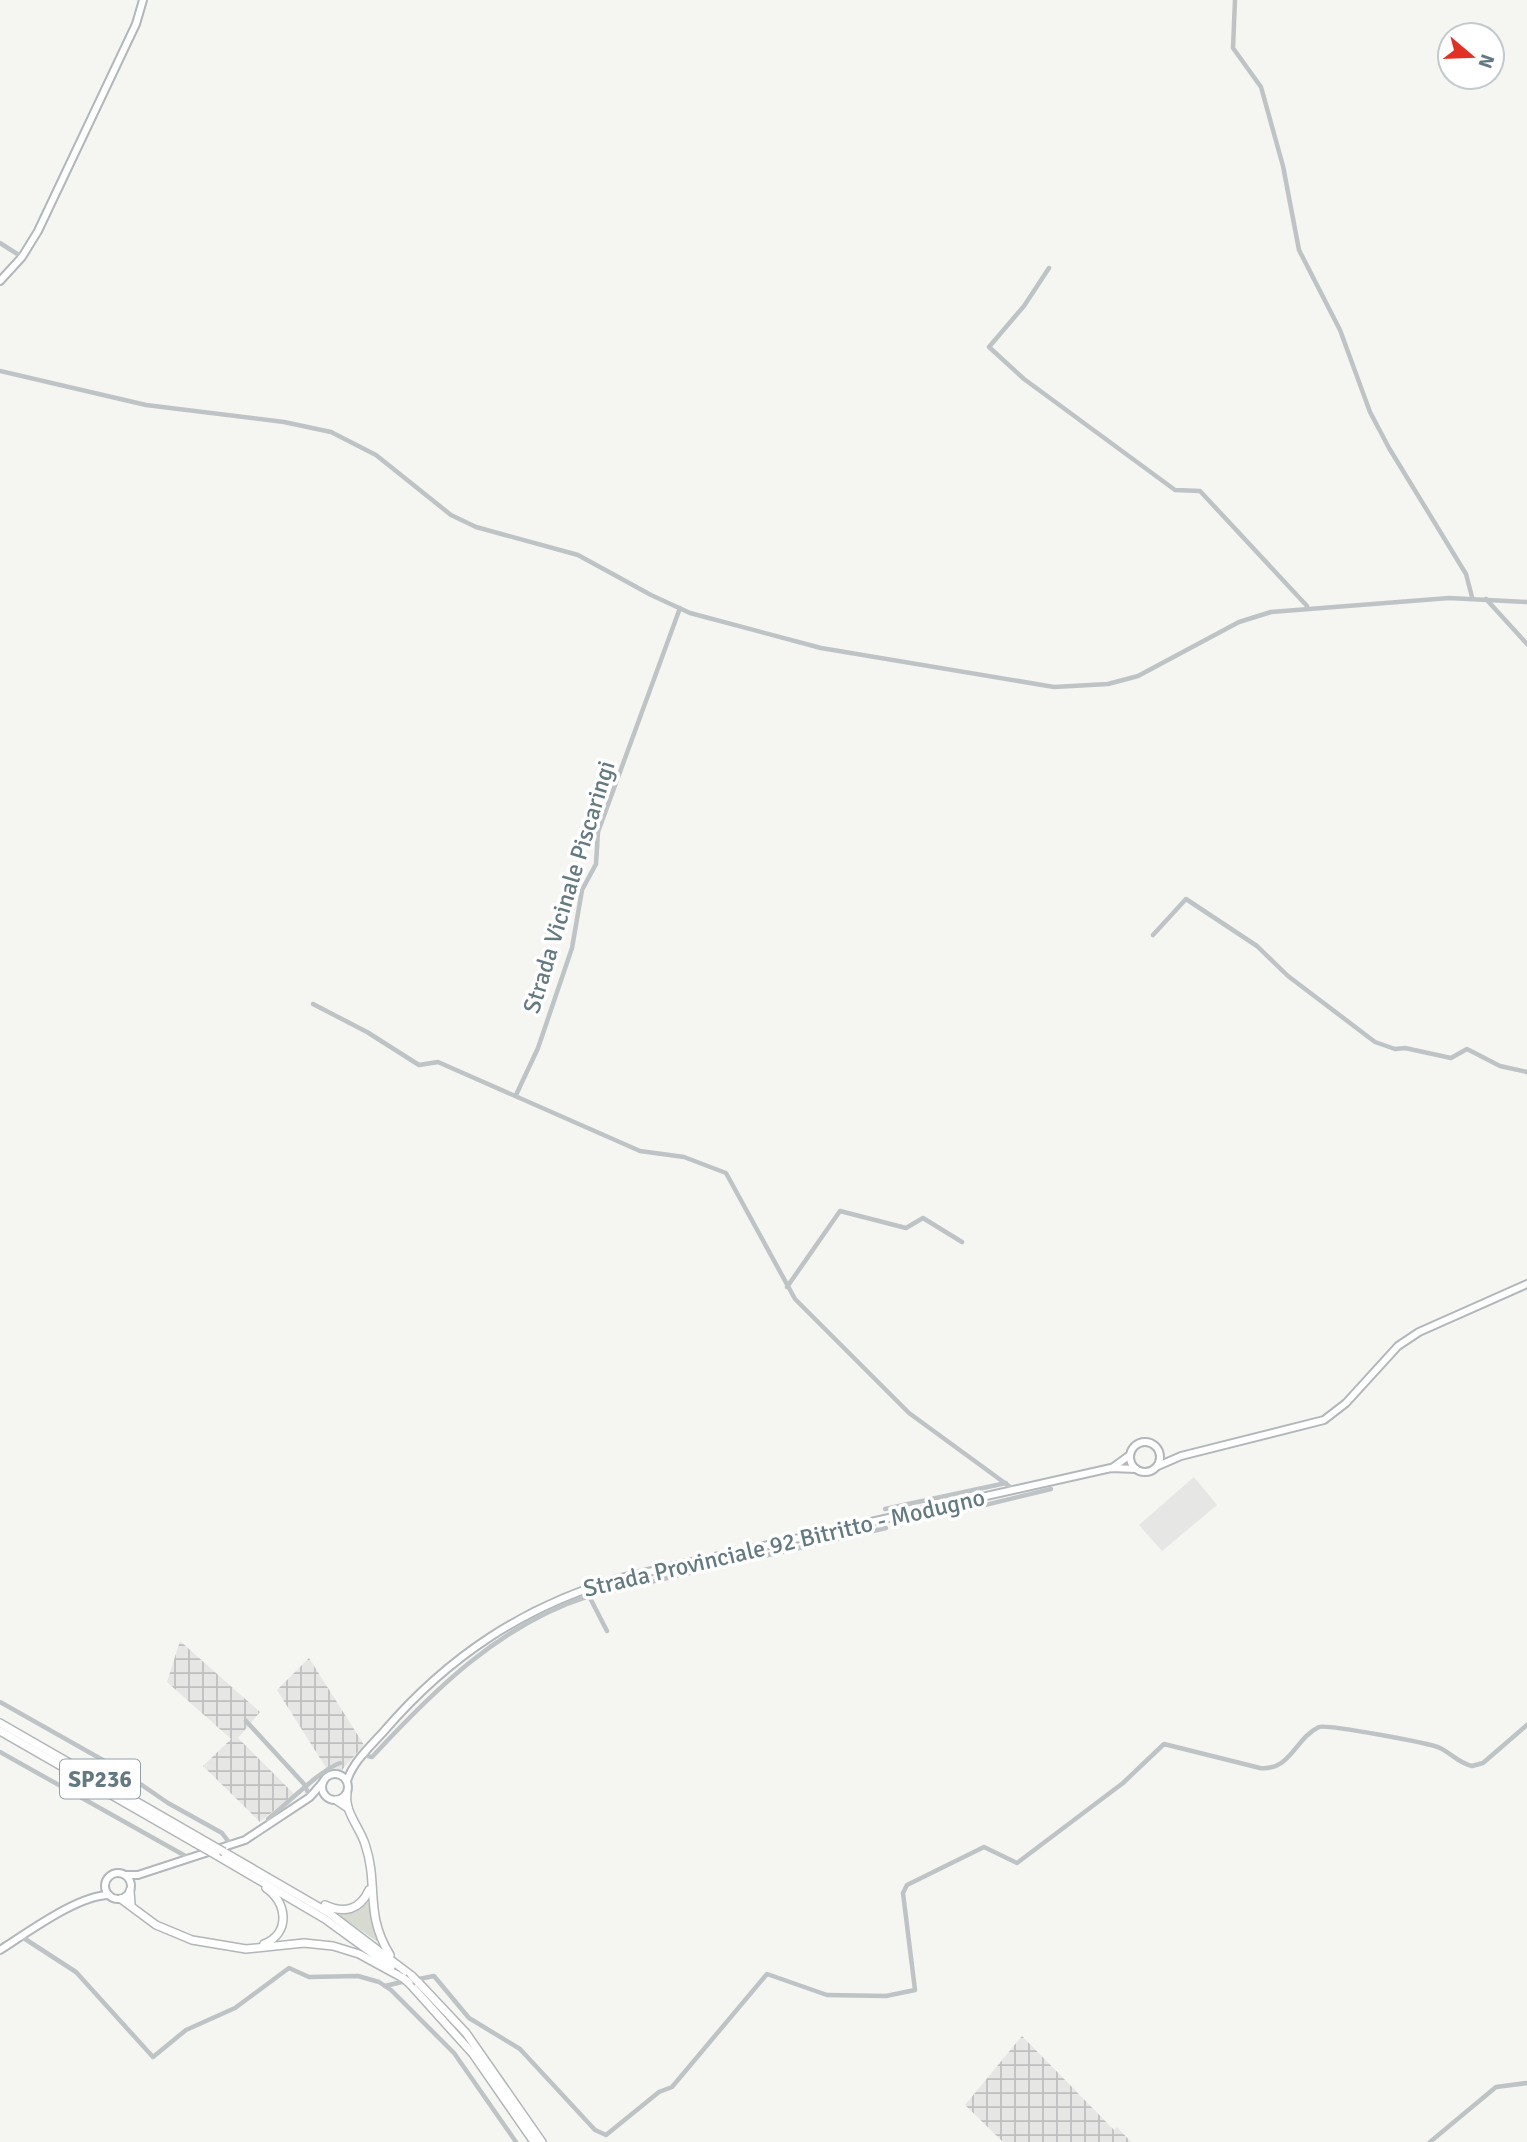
<svg xmlns="http://www.w3.org/2000/svg" width="1527" height="2142" font-family="Signika,sans-serif">
<defs>
<pattern id="industrial-grid" width="8" height="8" patternUnits="userSpaceOnUse" patternTransform="scale(1.75)"><rect width="8" height="8" fill="#e6e6e5"/><path d="M0 4h8M4 0v8" fill="none" stroke="#bebfbf"/></pattern>
</defs>
<rect width="100%" height="100%" fill="#f5f5f2"/>
<polygon fill="#e6e6e5" points="1194,1477 1217,1505 1162,1551 1139,1525"/>
<g fill="url(#industrial-grid)">
<polygon points="180,1641 260,1712 238,1738 294,1794 260,1822 203,1766 231,1739 167,1682"/>
<polygon points="309,1658 364,1745 342,1770 328,1771 277,1690"/>
<polygon points="1022,2036 1114,2130 1117,2127 1131,2142 1003,2142 965,2105"/>
</g>
<polygon fill="#d6dad1" points="368,1902 379,1943 339,1915"/>
<g fill="none" stroke-linecap="round" stroke-linejoin="round">
<g stroke="#b1b7ba" stroke-width="10">
<g id="major">
<polyline points="0,281 22,257 38,231 136,24 143,0"/>
<circle cx="1145" cy="1457" r="15"/>
<polyline points="1158,1466 1181,1456 1324,1420 1346,1403 1398,1346 1419,1332 1527,1284"/>
<polyline points="1112,1468 1130,1455"/>
<circle cx="335" cy="1787" r="13"/>
<path d="M347 1781C353 1761 372 1745 385 1730 449 1656 523 1607 617 1579L1111 1468 1136 1469"/>
<circle cx="118" cy="1886" r="13"/>
<polyline points="127,1875 138,1875 245,1840 310,1797 323,1782"/>
<path d="M0 1950C27 1933 78 1895 109 1895"/>
</g>
</g>
<g stroke="#b1b6b8" stroke-width="10">
<g id="highway">
<polyline points="0,1723 198,1837"/>
<polyline points="0,1731 195,1843"/>
<path d="M347 1794C344 1811 360 1828 365 1844 379 1885 364 1913 390 1955"/>
<polyline points="336,1800 348,1808"/>
<polyline points="224,1852 329,1913 412,1976"/>
<polyline points="216,1855 325,1919 391,1967"/>
<polyline points="130,1891 131,1904"/>
<polyline points="121,1899 156,1925 192,1940 246,1949 304,1943 333,1946 359,1954 403,1978"/>
<path d="M325 1905C344 1914 360 1910 369 1890"/>
<path d="M264 1944C291 1933 287 1902 266 1888"/>
<polyline points="418,1982 466,2033 542,2142"/>
<polyline points="409,1983 473,2054 534,2142"/>
</g>
</g>
<g stroke="#bec3c6" stroke-width="4.5">
<polyline points="1235,0 1233,48 1261,87 1283,166 1299,250 1340,330 1370,412 1389,448 1466,574 1472,597"/>
<polyline points="0,243 22,257"/>
<polyline points="1049,268 1024,306 989,347 1024,379 1175,490 1200,491 1307,606"/>
<polyline points="0,371 146,405 284,422 331,432 376,455 451,515 476,527 578,555 651,595 690,613 821,648 1054,687 1108,684 1138,676 1239,622 1271,612 1449,598 1527,602"/>
<polyline points="1486,599 1527,644"/>
<polyline points="1153,935 1186,899 1257,946 1288,976 1375,1042 1395,1049 1405,1048 1451,1058 1467,1049 1500,1066 1527,1072"/>
<polyline points="313,1004 367,1032 419,1065 438,1062 640,1151 684,1157 726,1173 795,1299 909,1413 1013,1489"/>
<polyline points="516,1095 538,1048 572,948 582,890 596,864 598,832 680,608"/>
<polyline points="787,1287 840,1211 906,1228 923,1218 962,1242"/>
<polyline points="885,1509 1006,1483"/>
<polyline points="952,1513 1051,1489"/>
<polyline points="589,1596 886,1528"/>
<polyline points="0,1702 117,1768 168,1803 222,1833 231,1845"/>
<polyline points="246,1721 304,1784 310,1797"/>
<polyline points="0,1752 189,1858"/>
<path d="M364 1755 372 1757C433 1691 500 1624 589 1596L607 1631"/>
<path d="M270 1824 268 1819C287 1804 320 1770 340 1763"/>
<polyline points="22,1937 76,1972 153,2057 186,2030 235,2008 289,1968 309,1977 358,1976 379,1982 391,1990 454,2053 516,2142"/>
<path d="M414 1980 434 1976 469 2018 520 2049 595 2130 606 2135 659 2092 672 2087 767 1974 827 1995 886 1996 915 1990 903 1893 907 1885 984 1847 1017 1863 1123 1783 1164 1744 1260 1768C1291 1771 1295 1738 1319 1727 1326 1724 1430 1743 1440 1748 1452 1754 1459 1763 1472 1766L1483 1763 1527 1725"/>
<polyline points="385,1986 406,1981"/>
<polyline points="1430,2142 1496,2087 1527,2083"/>
</g>
<use href="#major" stroke="#fff" stroke-width="6"/>
<use href="#highway" stroke="#fff" stroke-width="7"/>
<g stroke="#b1b6b8" stroke-width="10" stroke-linecap="butt">
<g id="highway-bridge">
<polyline points="198,1837 224,1852"/>
<polyline points="195,1843 216,1855"/>
<polyline points="412,1976 418,1982"/>
<polyline points="403,1978 409,1983"/>
</g>
</g>
<use href="#highway-bridge" stroke="#fff" stroke-width="7"/>
</g>
<g text-anchor="middle" dominant-baseline="central" stroke-width="7" stroke-linejoin="round" paint-order="stroke">
<rect fill="#fff" stroke="#92a2a8" stroke-width="2" x="60" y="1759.5" width="80" height="39" rx="5"/>
<g font-size="23" font-weight="bold" fill="#647a83">
<text x="100" y="1779">SP236</text>
</g>
<g font-size="24" fill="#647a83" stroke="#fff">
<text transform="translate(569 887) rotate(-73)">Strada Vicinale Piscaringi</text>
<text transform="translate(784 1543) rotate(-13)">Strada Provinciale 92 Bitritto - Modugno</text>
</g>
</g>
<g transform="translate(1471 56) rotate(109)"><circle r="33" fill="#ffffff" stroke="#c1cacd" stroke-width="2"/>
<path d="M0-5L12 26L0 18L-12 26Z" fill="#e33024"/>
<text y="-10" font-size="19" font-weight="bold" text-anchor="middle" fill="#647a83">N</text>
</g>
</svg>
